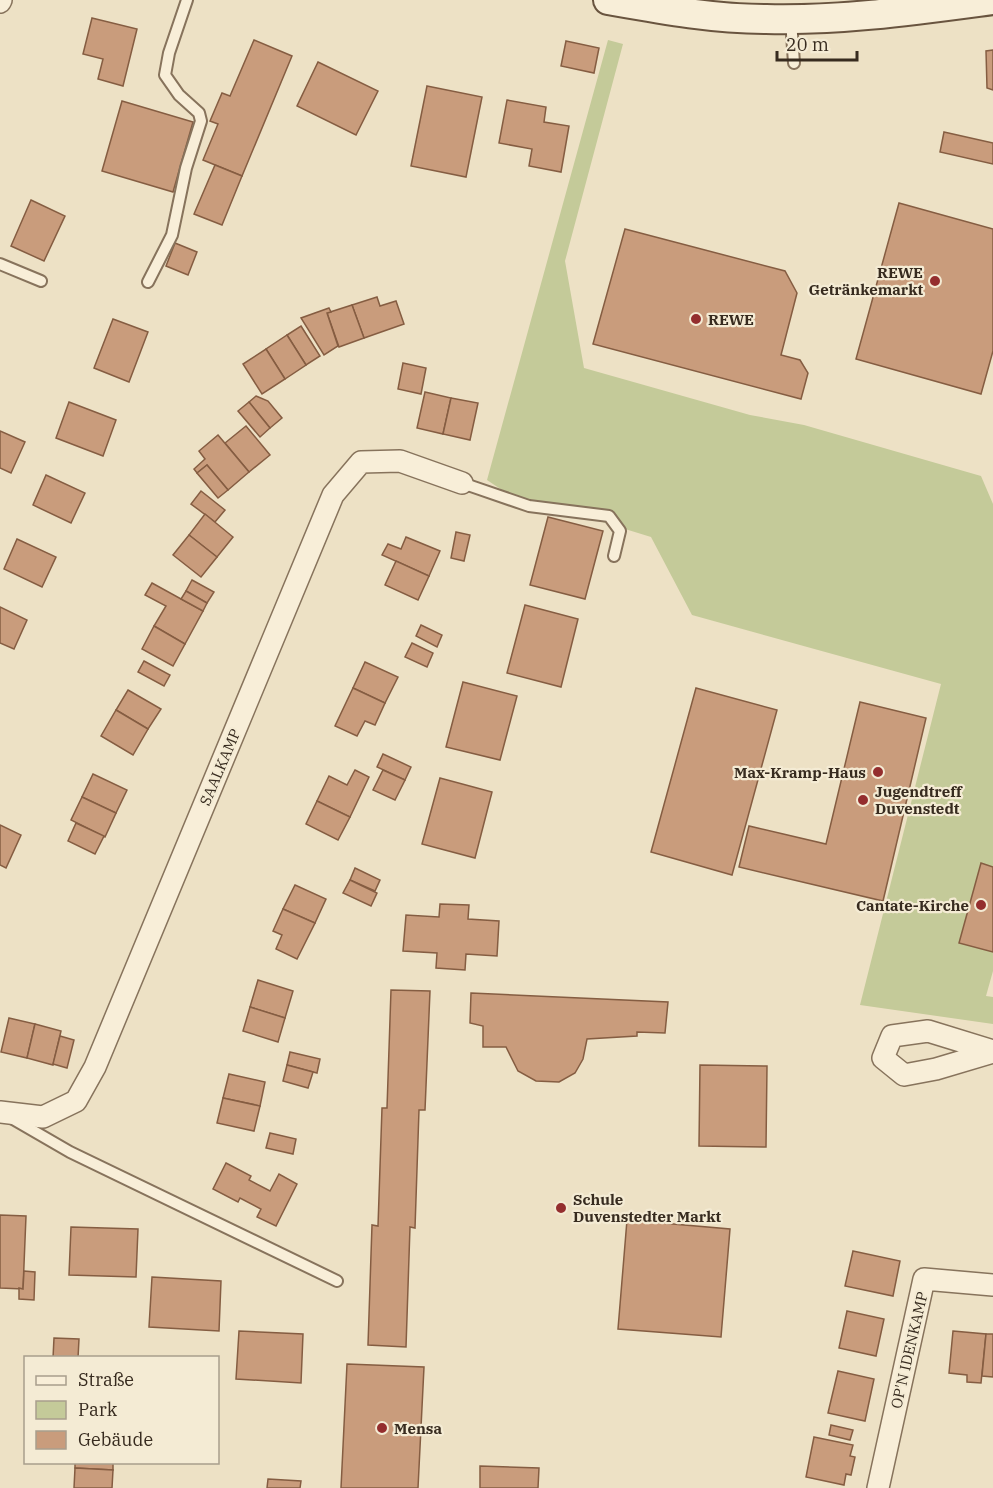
<svg xmlns="http://www.w3.org/2000/svg" width="993" height="1488" font-family="'IBM Plex Serif',serif">
<rect width="100%" height="100%" fill="#ede1c5"/>
<polygon fill="#c4ca99" points="608,40 623,44 565,261 584,368 750,415 804,425 981,476 993,504 993,971 986,996 993,997 993,1024 860,1005 941,684 692,615 651,537 505,492 487,480"/>
<g fill="#c99c7c" stroke="#855d42" stroke-width="1.5">
<polygon points="92,18 137,29 123,86 98,79 103,59 83,54"/>
<polygon points="254,40 292,56 242,176 203,160 218,124 210,121 222,93 230,96"/>
<polygon points="566,41 599,48 594,73 561,66"/>
<polygon points="993,50 993,90 987,88 986,51"/>
<polygon points="318,62 378,91 356,135 297,106"/>
<polygon points="427,86 482,97 466,177 411,166"/>
<polygon points="507,100 546,107 544,122 569,126 561,172 529,166 532,149 499,143"/>
<polygon points="122,101 193,122 173,192 102,171"/>
<polygon points="944,132 993,143 993,164 940,152"/>
<polygon points="215,165 242,176 222,225 194,214"/>
<polygon points="31,200 65,216 44,261 11,246"/>
<polygon points="899,203 993,229 993,351 981,394 856,359"/>
<polygon points="625,229 785,271 797,293 781,355 800,360 808,373 801,399 593,344"/>
<polygon points="175,243 197,252 188,275 166,266"/>
<polygon points="377,297 380,306 396,301 404,324 364,338 352,305"/>
<polygon points="352,305 364,338 339,347 327,313"/>
<polygon points="329,308 331,312 327,313 338,346 324,355 301,318"/>
<polygon points="113,319 148,332 129,382 94,368"/>
<polygon points="301,326 320,356 306,365 287,335"/>
<polygon points="287,335 306,365 285,379 266,349"/>
<polygon points="266,349 285,379 262,394 243,364"/>
<polygon points="403,363 426,368 421,394 398,389"/>
<polygon points="425,392 451,398 443,434 417,428"/>
<polygon points="256,396 268,401 282,418 270,428 249,402"/>
<polygon points="451,398 478,403 470,440 443,434"/>
<polygon points="69,402 116,420 103,456 56,438"/>
<polygon points="249,402 270,428 260,437 238,411"/>
<polygon points="246,426 270,455 249,472 225,443"/>
<polygon points="0,431 25,442 11,473 0,468"/>
<polygon points="218,435 249,472 228,490 207,465 197,473 194,469 205,459 199,451"/>
<polygon points="207,465 228,490 218,498 197,473"/>
<polygon points="46,475 85,493 71,523 33,505"/>
<polygon points="201,491 225,510 215,522 191,504"/>
<polygon points="205,514 233,537 217,557 189,535"/>
<polygon points="548,517 603,531 585,599 530,585"/>
<polygon points="456,532 470,535 464,561 451,558"/>
<polygon points="189,535 217,557 201,577 173,555"/>
<polygon points="406,537 440,551 429,576 382,555 388,544 401,549"/>
<polygon points="17,539 56,557 42,587 4,569"/>
<polygon points="396,561 429,576 418,600 385,585"/>
<polygon points="192,580 214,592 207,603 186,591"/>
<polygon points="152,583 203,611 185,644 154,626 166,606 145,595"/>
<polygon points="186,591 207,603 203,611 181,599"/>
<polygon points="525,605 578,619 561,687 507,673"/>
<polygon points="0,607 27,620 14,649 0,643"/>
<polygon points="421,625 442,635 437,647 416,636"/>
<polygon points="154,626 185,644 173,666 142,649"/>
<polygon points="412,643 433,653 427,667 405,657"/>
<polygon points="144,661 170,675 164,686 138,672"/>
<polygon points="365,662 398,677 385,703 353,688"/>
<polygon points="463,682 517,696 500,760 446,747"/>
<polygon points="353,688 385,703 375,725 365,721 357,736 335,726"/>
<polygon points="696,688 777,710 732,875 651,852"/>
<polygon points="128,690 161,709 148,729 116,710"/>
<polygon points="860,702 926,718 883,901 739,867 749,826 826,844"/>
<polygon points="116,710 148,729 133,755 101,736"/>
<polygon points="383,754 411,767 405,780 377,767"/>
<polygon points="355,770 369,777 350,817 317,801 329,776 347,785"/>
<polygon points="383,770 405,780 395,800 373,790"/>
<polygon points="93,774 127,790 116,813 82,797"/>
<polygon points="440,778 492,792 475,858 422,844"/>
<polygon points="82,797 116,813 105,837 71,820"/>
<polygon points="317,801 350,817 338,840 306,824"/>
<polygon points="76,823 104,836 95,854 68,841"/>
<polygon points="0,825 21,835 6,868 0,865"/>
<polygon points="981,863 993,867 993,952 959,943"/>
<polygon points="355,868 380,880 375,891 350,880"/>
<polygon points="350,880 377,893 371,906 343,893"/>
<polygon points="295,885 326,899 315,923 283,909"/>
<polygon points="440,904 469,905 468,919 499,921 497,956 466,954 465,970 436,968 437,953 403,951 406,915 439,917"/>
<polygon points="283,909 315,923 297,959 276,949 282,935 273,931"/>
<polygon points="258,980 293,991 285,1018 250,1007"/>
<polygon points="391,990 430,991 425,1110 419,1110 415,1228 410,1227 406,1347 368,1345 372,1225 378,1226 382,1108 387,1108"/>
<polygon points="471,993 668,1002 665,1033 637,1032 637,1036 587,1039 583,1059 575,1073 559,1082 536,1081 518,1071 506,1047 483,1047 483,1026 470,1023"/>
<polygon points="250,1007 285,1018 278,1042 243,1031"/>
<polygon points="9,1018 35,1024 27,1058 1,1052"/>
<polygon points="35,1024 61,1031 53,1065 27,1058"/>
<polygon points="60,1036 74,1040 67,1068 53,1064"/>
<polygon points="290,1052 320,1059 317,1073 287,1065"/>
<polygon points="287,1065 313,1072 308,1088 283,1081"/>
<polygon points="700,1065 767,1066 766,1147 699,1146"/>
<polygon points="229,1074 265,1082 260,1106 223,1098"/>
<polygon points="223,1098 260,1106 254,1131 217,1123"/>
<polygon points="270,1133 296,1139 293,1154 266,1148"/>
<polygon points="226,1163 251,1176 249,1180 270,1191 279,1174 297,1184 276,1226 257,1217 261,1209 240,1198 238,1202 213,1189"/>
<polygon points="0,1215 26,1216 23,1289 0,1288"/>
<polygon points="627,1220 730,1229 721,1337 618,1329"/>
<polygon points="71,1227 138,1229 136,1277 69,1275"/>
<polygon points="853,1251 900,1261 893,1296 845,1286"/>
<polygon points="24,1271 35,1272 34,1300 19,1299 19,1288 23,1289"/>
<polygon points="152,1277 221,1281 219,1331 149,1327"/>
<polygon points="847,1311 884,1319 876,1356 839,1348"/>
<polygon points="239,1331 303,1334 301,1383 236,1379"/>
<polygon points="953,1331 986,1334 981,1383 967,1382 967,1375 949,1373"/>
<polygon points="986,1334 993,1334 993,1377 982,1376"/>
<polygon points="54,1338 79,1339 78,1358 53,1358"/>
<polygon points="347,1364 424,1367 418,1488 341,1488"/>
<polygon points="838,1371 874,1379 865,1421 828,1413"/>
<polygon points="831,1425 853,1430 850,1440 829,1435"/>
<polygon points="814,1437 853,1445 850,1456 855,1457 851,1475 846,1474 844,1485 806,1477"/>
<polygon points="75,1462 113,1462 113,1470 75,1468"/>
<polygon points="480,1466 539,1468 538,1488 480,1488"/>
<polygon points="75,1468 113,1470 112,1488 74,1488"/>
<polygon points="268,1479 301,1481 300,1488 267,1488"/>
</g>
<g fill="none" stroke-linecap="round" stroke-linejoin="round">
<g stroke="#87735c" stroke-width="14">
<g id="lane">
<polyline points="791,20 794,63"/>
<polyline points="0,264 41,281"/>
<polyline points="148,282 172,235 186,168 201,121 199,113 179,95 165,75 169,53 187,0"/>
<polyline points="462,483 529,506 609,516 620,531 614,556"/>
<polyline points="13,1119 70,1152 337,1281"/>
</g>
</g>
<g stroke="#87735c" stroke-width="24">
<g id="street">
<polyline points="0,2 1,0"/>
<polyline points="993,1051 928,1031 892,1036 883,1058 904,1075 936,1069 993,1052"/>
<polyline points="0,1112 43,1117 76,1101 95,1067 333,495 361,462 400,461 462,483"/>
<polyline points="878,1488 924,1279 993,1285"/>
</g>
</g>
<g stroke="#69543f" stroke-width="32">
<path id="secondary" d="M608 0C659 9 713 19 766 19 842 21 918 10 993 0"/>
</g>
<use href="#lane" stroke="#f8eed8" stroke-width="10"/>
<use href="#street" stroke="#f8eed8" stroke-width="21"/>
<use href="#secondary" stroke="#f8eed8" stroke-width="28"/>
</g>
<g fill="#942e2e" stroke="#f4ebd4" stroke-width="2">
<circle cx="935" cy="281" r="6"/>
<circle cx="696" cy="319" r="6"/>
<circle cx="878" cy="772" r="6"/>
<circle cx="863" cy="800" r="6"/>
<circle cx="981" cy="905" r="6"/>
<circle cx="561" cy="1208" r="6"/>
<circle cx="382" cy="1428" r="6"/>
</g>
<g text-anchor="middle" dominant-baseline="central" stroke-width="4.5" stroke-linejoin="round" paint-order="stroke">
<g font-size="15" font-weight="bold" fill="#372b1f" stroke="#f4ebd4" text-anchor="start">
<text x="923" y="272" text-anchor="end">REWE<tspan x="923" dy="17">Getränkemarkt</tspan></text>
<text x="708" y="319">REWE</text>
<text x="866" y="772" text-anchor="end">Max-Kramp-Haus</text>
<text x="875" y="791">Jugendtreff<tspan x="875" dy="17">Duvenstedt</tspan></text>
<text x="969" y="905" text-anchor="end">Cantate-Kirche</text>
<text x="573" y="1199">Schule<tspan x="573" dy="17">Duvenstedter Markt</tspan></text>
<text x="394" y="1428">Mensa</text>
</g>
<g font-size="15" fill="#372b1f" stroke="#f4ebd4">
<text transform="translate(220 767) rotate(-67)">SAALKAMP</text>
<text transform="translate(909 1350) rotate(-77)">OP'N IDENKAMP</text>
</g>
</g>
<rect x="24" y="1356" width="195" height="108" fill="#f4ebd4" stroke="#a89e8c" stroke-width="1.5"/>
<rect x="36" y="1376" width="30" height="9" fill="#f8eed8" stroke="#a89e8c" stroke-width="1.5"/>
<text x="78" y="1386" font-size="18" fill="#372b1f">Straße</text>
<rect x="36" y="1401" width="30" height="18" fill="#c4ca99" stroke="#a89e8c" stroke-width="1.5"/>
<text x="78" y="1416" font-size="18" fill="#372b1f">Park</text>
<rect x="36" y="1431" width="30" height="18" fill="#c99c7c" stroke="#a89e8c" stroke-width="1.5"/>
<text x="78" y="1446" font-size="18" fill="#372b1f">Gebäude</text>
<path d="M777 51v9h80v-9" fill="none" stroke="#372b1f" stroke-width="3"/>
<text x="786" y="51" font-size="18" fill="#372b1f" stroke="#f4ebd4" stroke-width="4.5" paint-order="stroke">20 m</text>
</svg>
